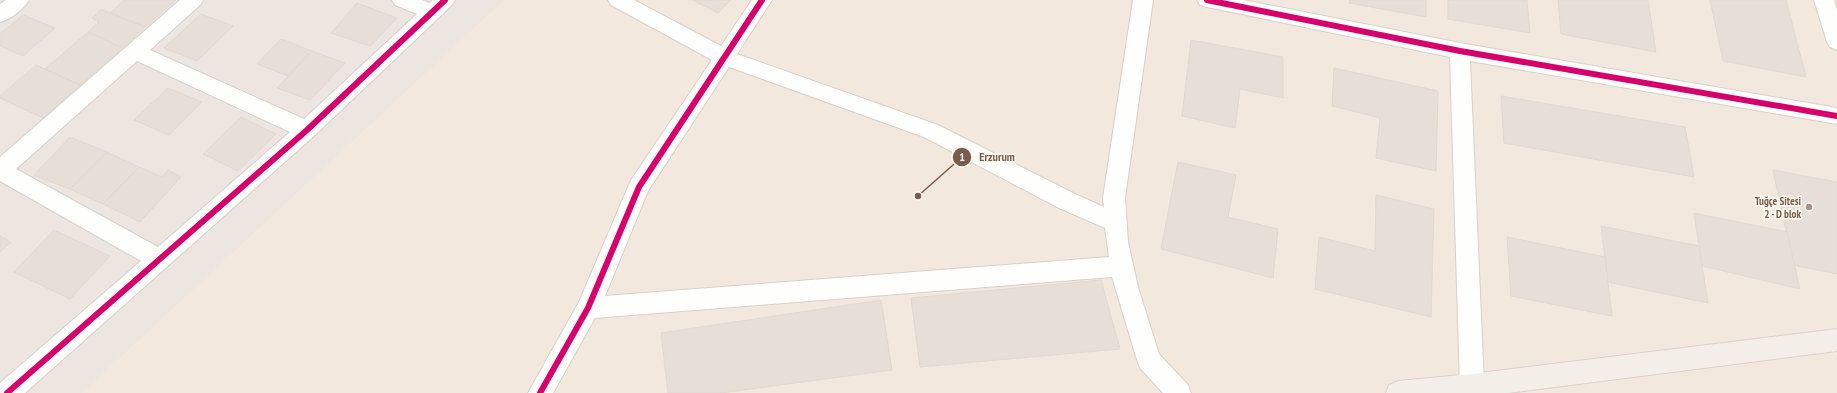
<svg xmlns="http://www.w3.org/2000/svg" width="1837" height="393" font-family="'PT Sans Narrow',sans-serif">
<rect width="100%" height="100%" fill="#f9f5f0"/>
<rect fill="#f2e8de" x="0" y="0" width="1837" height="393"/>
<polygon fill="#ede5e0" points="0,0 504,0 82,393 0,393"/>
<g fill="#e6ded7" stroke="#e2d8d2">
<polygon points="124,0 176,0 145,27 110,13"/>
<polygon points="692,0 731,0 718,13"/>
<polygon points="1350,0 1426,0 1426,17 1349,3"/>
<polygon points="1448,0 1527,0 1530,33 1448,19"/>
<polygon points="1558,0 1648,0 1656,52 1561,34"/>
<polygon points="1710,0 1786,0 1806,77 1723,61"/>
<polygon points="357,3 397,18 370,46 331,33"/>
<polygon points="102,9 110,13 145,27 122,48 88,32 99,22 92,18"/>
<polygon points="201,14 233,26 197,61 164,48"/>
<polygon points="23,15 55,28 23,56 0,46 0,34"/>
<polygon points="88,32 122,48 80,85 45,69"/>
<polygon points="281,39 312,51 288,76 257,64"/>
<polygon points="1191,40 1283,57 1283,98 1240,89 1235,128 1182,116"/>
<polygon points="312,51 345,63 310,100 277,88"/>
<polygon points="36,65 80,85 43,118 0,98 0,96"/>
<polygon points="1334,68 1438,91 1436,171 1376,158 1380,118 1332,106"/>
<polygon points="168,88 202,102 169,135 134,120"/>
<polygon points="1501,96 1685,127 1694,177 1504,143"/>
<polygon points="241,117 276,134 238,171 203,154"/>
<polygon points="70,137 107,152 70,189 34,175"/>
<polygon points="107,152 139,167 103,204 70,189"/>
<polygon points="1178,162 1236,175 1228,217 1278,229 1273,278 1161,249"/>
<polygon points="139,167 162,177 168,170 181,177 140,222 103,204"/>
<polygon points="1773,170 1837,182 1837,274 1793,265"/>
<polygon points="1376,195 1434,209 1431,317 1315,289 1319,237 1375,251"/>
<polygon points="1694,213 1787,232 1800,289 1702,266"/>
<polygon points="1601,226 1699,246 1708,303 1608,282"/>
<polygon points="54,230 110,256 70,299 14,272"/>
<polygon points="0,236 11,242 0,252"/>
<polygon points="1507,237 1605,257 1612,316 1511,296"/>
<polygon points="1101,280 1120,349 920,367 911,298"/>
<polygon points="881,300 892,370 721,393 668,393 661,333"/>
</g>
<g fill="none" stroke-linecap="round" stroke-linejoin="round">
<g stroke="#d7d1cb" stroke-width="2">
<g id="minor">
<path d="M6 0H29C23 10 11 19 0 22V4Z"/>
<path d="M180 0H203L200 5 150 50 304 119 417 14 395 5 392 0H422L429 3 433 0H455L452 5 314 136 25 393H0V383L141 261 0 181V157ZM137 61 290 132 158 247 16 169Z"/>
<path d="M608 0H634L721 46 752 0H772L737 54 938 125 1075 194 1104 207 1103 198 1133 0H1153L1125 198 1128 242 1138 287 1159 354 1188 385 1191 393H1163L1140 368 1137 360 1112 277 595 318 553 393H528L579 302 631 180 712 60 611 5ZM729 67 924 137 1059 208 1105 228 1109 257 605 296 648 191Z"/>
<polygon points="1197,0 1243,0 1460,43 1837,108 1837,124 1470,61 1484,386 1481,393 1463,393 1460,386 1450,57 1207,7 1200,5"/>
<polygon points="1814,0 1834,0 1837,10 1837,50 1830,47 1827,42"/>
</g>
</g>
<g stroke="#dad1cc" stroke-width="2">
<polygon id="major" points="1837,329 1837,351 1508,393 1386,393 1389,385 1398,381 1472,374"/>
</g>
<use href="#minor" fill="#fefefd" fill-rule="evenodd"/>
<use href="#major" fill="#f3eee8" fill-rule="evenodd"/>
<g stroke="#fffaf3" stroke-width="8">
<g id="cycleway">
<polyline points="1207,0 1460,51 1837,116"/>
<polyline points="7,393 307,130 445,0"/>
<polyline points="540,393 588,308 639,187 762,0"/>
</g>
</g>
<use href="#cycleway" stroke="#d6006c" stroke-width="6"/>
</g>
<circle fill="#a69286" stroke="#fffaf3" stroke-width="1.5" cx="1809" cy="207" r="4"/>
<g text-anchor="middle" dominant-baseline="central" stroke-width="3.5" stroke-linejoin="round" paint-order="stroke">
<g font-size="11" font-weight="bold" fill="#7a5c4d" stroke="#fffaf3" text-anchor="end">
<text x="1801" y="201">Tuğçe Sitesi<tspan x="1801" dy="13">2 - D blok</tspan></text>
</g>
</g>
<path fill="none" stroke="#7a5c4d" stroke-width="1.5" d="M918 196L962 157"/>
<g fill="#7a5c4d" stroke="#fffaf3" stroke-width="1.5">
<circle cx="918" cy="196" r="4"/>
<circle cx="962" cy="157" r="10"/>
</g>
<g font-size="12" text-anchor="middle" font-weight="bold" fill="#fff">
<text x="962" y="161">1</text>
</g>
<g font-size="12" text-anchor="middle" font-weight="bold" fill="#7a5c4d" stroke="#fffaf3" stroke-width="3.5" stroke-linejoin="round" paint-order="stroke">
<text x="997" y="161">Erzurum</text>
</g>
</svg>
